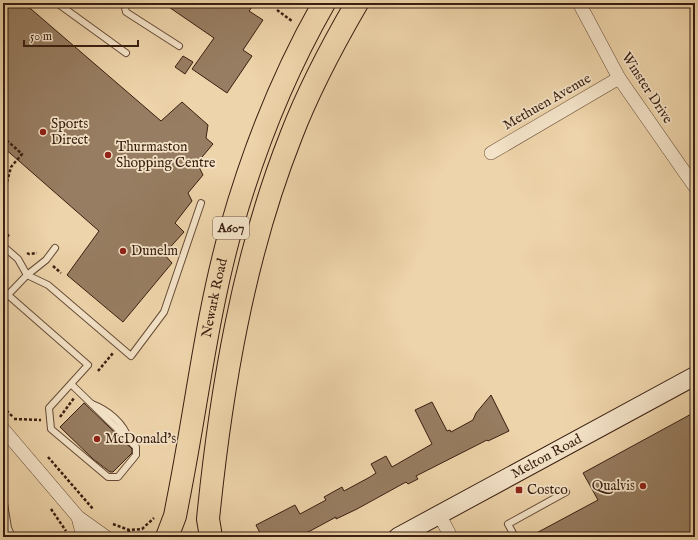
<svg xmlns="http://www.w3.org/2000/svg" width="698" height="540" font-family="'IM FELL English',serif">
<rect width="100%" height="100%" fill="#eed4aa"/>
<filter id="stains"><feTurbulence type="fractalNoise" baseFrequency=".005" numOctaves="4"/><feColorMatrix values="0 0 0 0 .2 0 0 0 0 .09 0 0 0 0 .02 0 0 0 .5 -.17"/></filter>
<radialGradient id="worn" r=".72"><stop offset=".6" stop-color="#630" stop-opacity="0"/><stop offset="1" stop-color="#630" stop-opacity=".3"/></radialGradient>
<g fill="#977d61" stroke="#391f11">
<polygon points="3,3 24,3 161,121 182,102 208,125 206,138 213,144 197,163 203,175 188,193 192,201 175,223 184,232 164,254 172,263 123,322 67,275 99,231 3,147"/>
<polygon points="163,3 255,3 249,11 263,20 243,50 252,56 227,93 192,69 214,38"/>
<polygon points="183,56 193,62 185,74 175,67"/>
<polygon points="491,395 509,431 488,441 487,440 416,476 418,479 408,484 406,482 357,509 336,519 336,517 299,537 262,537 256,525 295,505 300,514 326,500 324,497 342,487 344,491 370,477 376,473 371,464 386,456 392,467 432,444 415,410 432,402 447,431 450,430 451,432 473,420 476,413"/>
<polygon points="84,403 132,449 132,453 113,472 110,472 93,459 60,427"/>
<polygon points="695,412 695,537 529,537 598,500 583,473"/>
</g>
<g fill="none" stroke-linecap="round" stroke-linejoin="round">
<g stroke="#664c37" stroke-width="8">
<g id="lane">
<polyline points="57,3 126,53"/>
<polyline points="124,3 126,12 179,46"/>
<polyline points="3,246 18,259 27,275 46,260 55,248"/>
<polyline points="8,295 88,365 49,408 51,429 108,477 118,477 136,455 136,447 71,384"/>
<polyline points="3,300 27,275 48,285 131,356 164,312 201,203"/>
<path d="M92 404C108 410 124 423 129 440"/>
<polyline points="3,497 8,528 12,537"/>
<polyline points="515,537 508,524 566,492"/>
</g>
</g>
<g stroke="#664c37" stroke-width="14">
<g id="street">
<polyline points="579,3 619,78 695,187"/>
<polyline points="491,153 619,78"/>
<polyline points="3,429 78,517 106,537"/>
<polyline points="439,514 451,537"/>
<polyline points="78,517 83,537"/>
</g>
</g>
<g stroke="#391f11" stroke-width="20">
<g id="secondary">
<path id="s1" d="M398 537 695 376"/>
</g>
</g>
<g stroke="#391f11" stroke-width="24">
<g id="highway">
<path id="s2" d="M167 537 175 516 180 490C197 403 207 314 231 229 253 151 284 73 324 3"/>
<path d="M211 537 208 519C221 390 243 257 291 136 309 89 332 46 357 3"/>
</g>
</g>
<g stroke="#391f11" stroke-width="2.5" stroke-dasharray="3 2" stroke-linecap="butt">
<polyline points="277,10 292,21"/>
<polyline points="3,137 22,154 11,167 6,186 3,190"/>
<polyline points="3,231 10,237"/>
<polyline points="27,253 29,254 37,253"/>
<polyline points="53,266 61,273"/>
<polyline points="98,371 113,353"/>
<polyline points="3,407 13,417"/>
<polyline points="60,417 74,398"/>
<polyline points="14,419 41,420"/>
<polyline points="48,457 93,509"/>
<polyline points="51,509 66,531"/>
<polyline points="113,524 129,530"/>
<polyline points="128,537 129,530 142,529 154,518"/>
</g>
<use href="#lane" stroke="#f4e3c8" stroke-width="6"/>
<use href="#street" stroke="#f4e3c8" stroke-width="13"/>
<use href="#secondary" stroke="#f4e3c8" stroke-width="18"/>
<use href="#highway" stroke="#eed4aa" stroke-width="22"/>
</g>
<g fill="#8f2418" stroke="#f4e3c8" stroke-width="1.5">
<circle cx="43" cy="132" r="4"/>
<circle cx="108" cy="155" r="4"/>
<circle cx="123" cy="251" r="4"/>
<circle cx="97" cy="439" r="4"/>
<circle cx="643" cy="486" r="4"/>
<rect x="515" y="486" width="8" height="8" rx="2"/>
</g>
<g text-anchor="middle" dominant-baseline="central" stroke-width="3.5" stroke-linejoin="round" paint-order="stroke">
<rect fill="#f4e3c8" stroke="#715a48" stroke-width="1" x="213" y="217" width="36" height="22" rx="3"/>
<g font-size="13" font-weight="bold" fill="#391f11">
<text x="231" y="228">A607</text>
</g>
<g font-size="14" fill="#391f11" stroke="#f4e3c8">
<text transform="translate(647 88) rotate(57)">Winster Drive</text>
<text transform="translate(547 102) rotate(-30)">Methuen Avenue</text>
<text stroke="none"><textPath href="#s2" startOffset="244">Newark Road</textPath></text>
<text stroke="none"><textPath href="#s1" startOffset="169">Melton Road</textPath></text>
</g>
<g font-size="14" fill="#391f11" stroke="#f4e3c8" text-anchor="start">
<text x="51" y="124">Sports<tspan x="51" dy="16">Direct</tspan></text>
<text x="116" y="147">Thurmaston<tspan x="116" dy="16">Shopping Centre</tspan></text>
<text x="131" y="251">Dunelm</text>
<text x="105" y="439">McDonald's</text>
<text x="635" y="486" text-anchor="end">Qualvis</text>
<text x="527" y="490">Costco</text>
</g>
</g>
<rect width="698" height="540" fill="none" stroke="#eed4aa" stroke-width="16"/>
<rect x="4" y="4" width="690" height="532" fill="none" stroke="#391f11" stroke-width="2"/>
<rect x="8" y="8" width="682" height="524" fill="none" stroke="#391f11"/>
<path d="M24 40v6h114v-6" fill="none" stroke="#391f11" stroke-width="2"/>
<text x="30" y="40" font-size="12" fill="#391f11" stroke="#f4e3c8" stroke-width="3" paint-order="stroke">50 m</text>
<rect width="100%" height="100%" filter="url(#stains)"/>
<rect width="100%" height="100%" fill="url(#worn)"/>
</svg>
